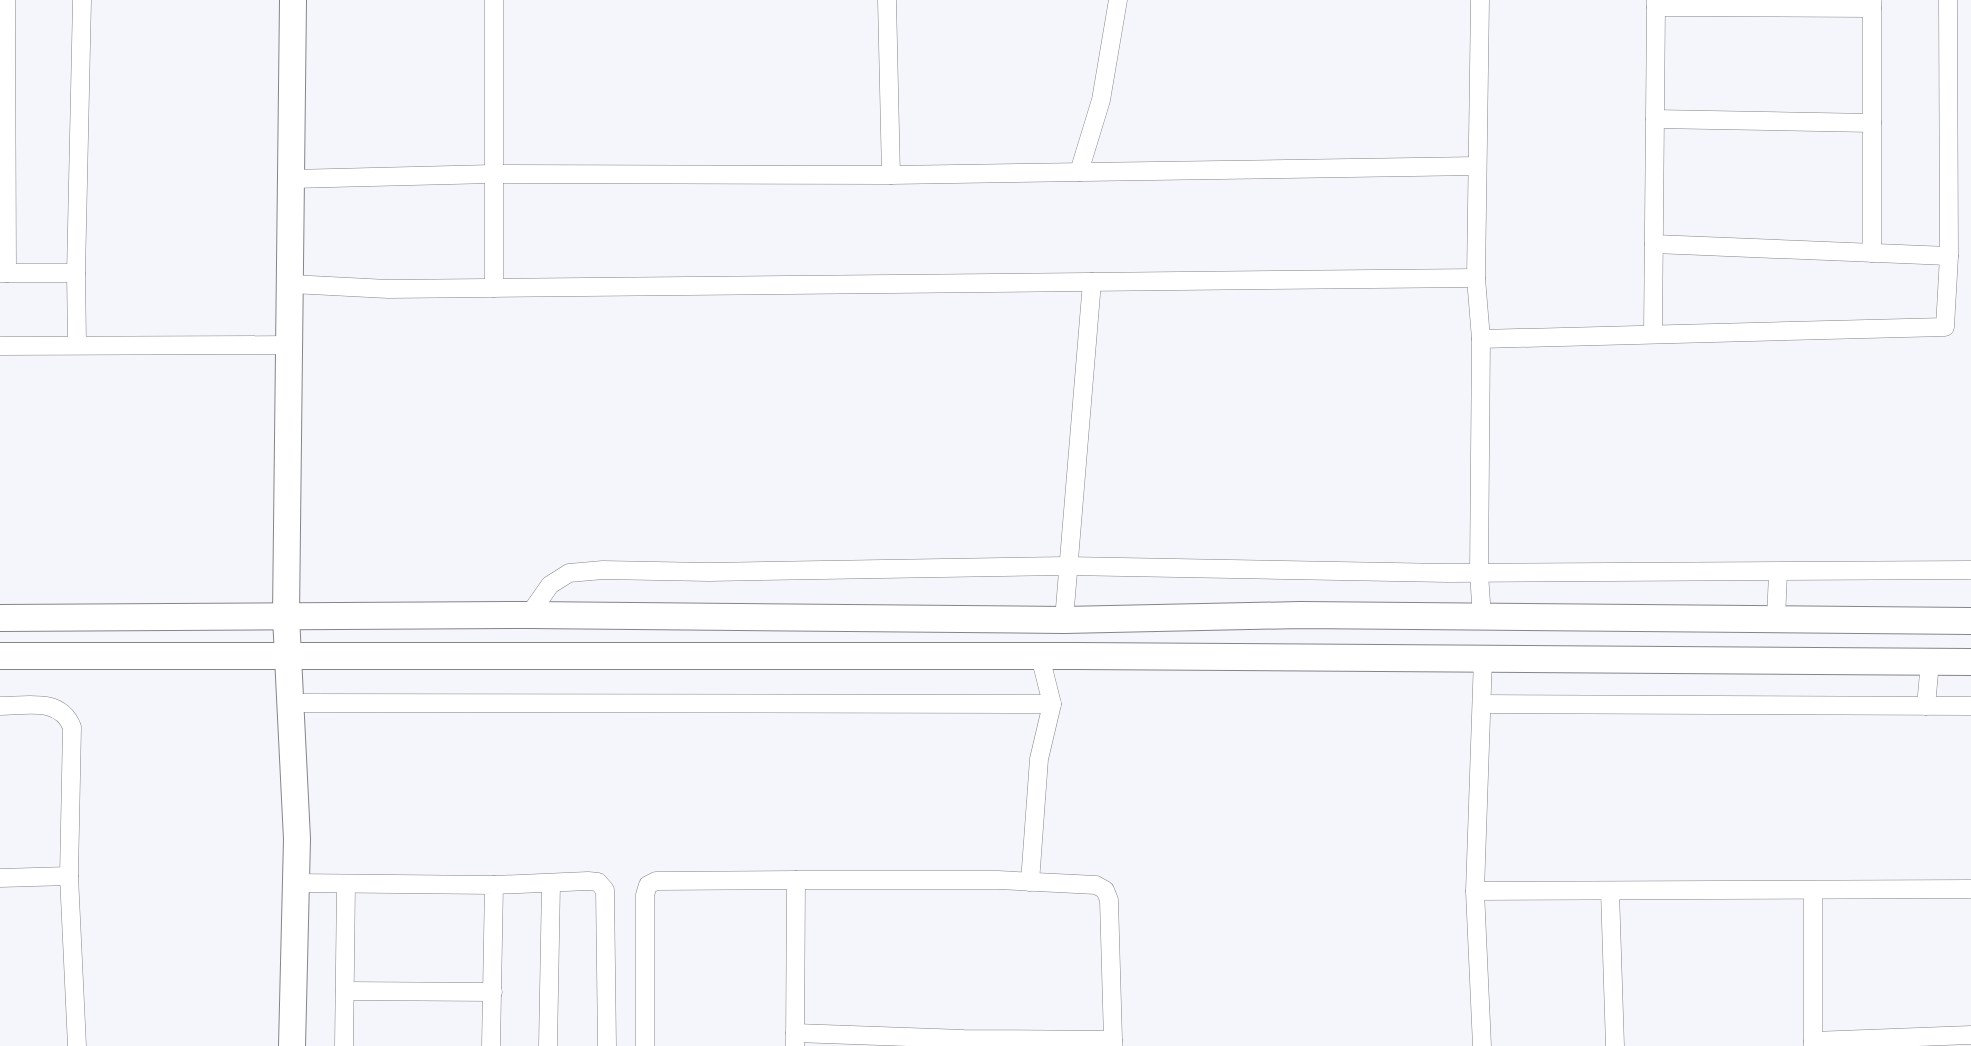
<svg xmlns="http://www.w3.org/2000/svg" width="1971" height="1046" font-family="'PT Sans',sans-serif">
<rect width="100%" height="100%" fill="#f5f6fb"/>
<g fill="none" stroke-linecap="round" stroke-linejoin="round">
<g stroke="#84858a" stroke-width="19">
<g id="street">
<polyline points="494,0 494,288"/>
<polyline points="887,0 891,175"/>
<polyline points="1480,0 1476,278 1481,339 1479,573 1482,618"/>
<polyline points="1656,0 1656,7 1872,8"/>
<polyline points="1872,0 1872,253"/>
<polyline points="1655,119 1872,123"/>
<polyline points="1079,172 1101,100 1118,0"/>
<polyline points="292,179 492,174 891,175 1477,166"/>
<polyline points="1654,244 1949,256"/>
<polyline points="0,273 7,273 6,0"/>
<polyline points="7,273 76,273 77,343"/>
<polyline points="76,273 82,0"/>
<polyline points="291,284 388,289 1476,278"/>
<polyline points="1653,333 1656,7"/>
<polyline points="1481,339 1945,327 1949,256 1948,0"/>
<polyline points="0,346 291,345"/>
<polyline points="529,615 550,585 569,573 603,570 709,572 1067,566 1448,573 1971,570"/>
<polyline points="1776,619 1778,573"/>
<polyline points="1064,620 1092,282"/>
<polyline points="291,703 1052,704"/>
<polyline points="1482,704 1971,706"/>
<path d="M0 706C27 706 60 697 72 727L69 876 77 1046"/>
<polyline points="1926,706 1930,662"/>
<polyline points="0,878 69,876"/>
<polyline points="796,880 998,880 1096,885 1105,890 1109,900 1113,1040"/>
<polyline points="1030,882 1039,759 1052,704 1040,656"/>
<polyline points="296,883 494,885 491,1046"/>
<polyline points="494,885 588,881 598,882 605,890 607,1046"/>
<polyline points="1813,890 1813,1046"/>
<polyline points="1475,891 1971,889"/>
<polyline points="1610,891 1615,1046"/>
<polyline points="345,991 493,992"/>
<polyline points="795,1033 964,1039 1113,1040 1113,1046"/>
<polyline points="1813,1041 1971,1035"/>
<polyline points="344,1046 346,884"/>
<polyline points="548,1046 551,884"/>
<polyline points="645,1046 645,895 648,885 656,881 796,880 795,1046"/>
<polyline points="1482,1046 1475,891 1483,658"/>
</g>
</g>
<g stroke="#84858a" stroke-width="28">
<g id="secondary">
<polyline points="0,618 529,615 1064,620 1300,615 1971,621"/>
<polyline points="0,656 1078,656 1971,662"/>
<polyline points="292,1046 297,839 286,616 293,0"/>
</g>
</g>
<use href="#street" stroke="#fff" stroke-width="18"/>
<use href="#secondary" stroke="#fff" stroke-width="26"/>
</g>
</svg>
